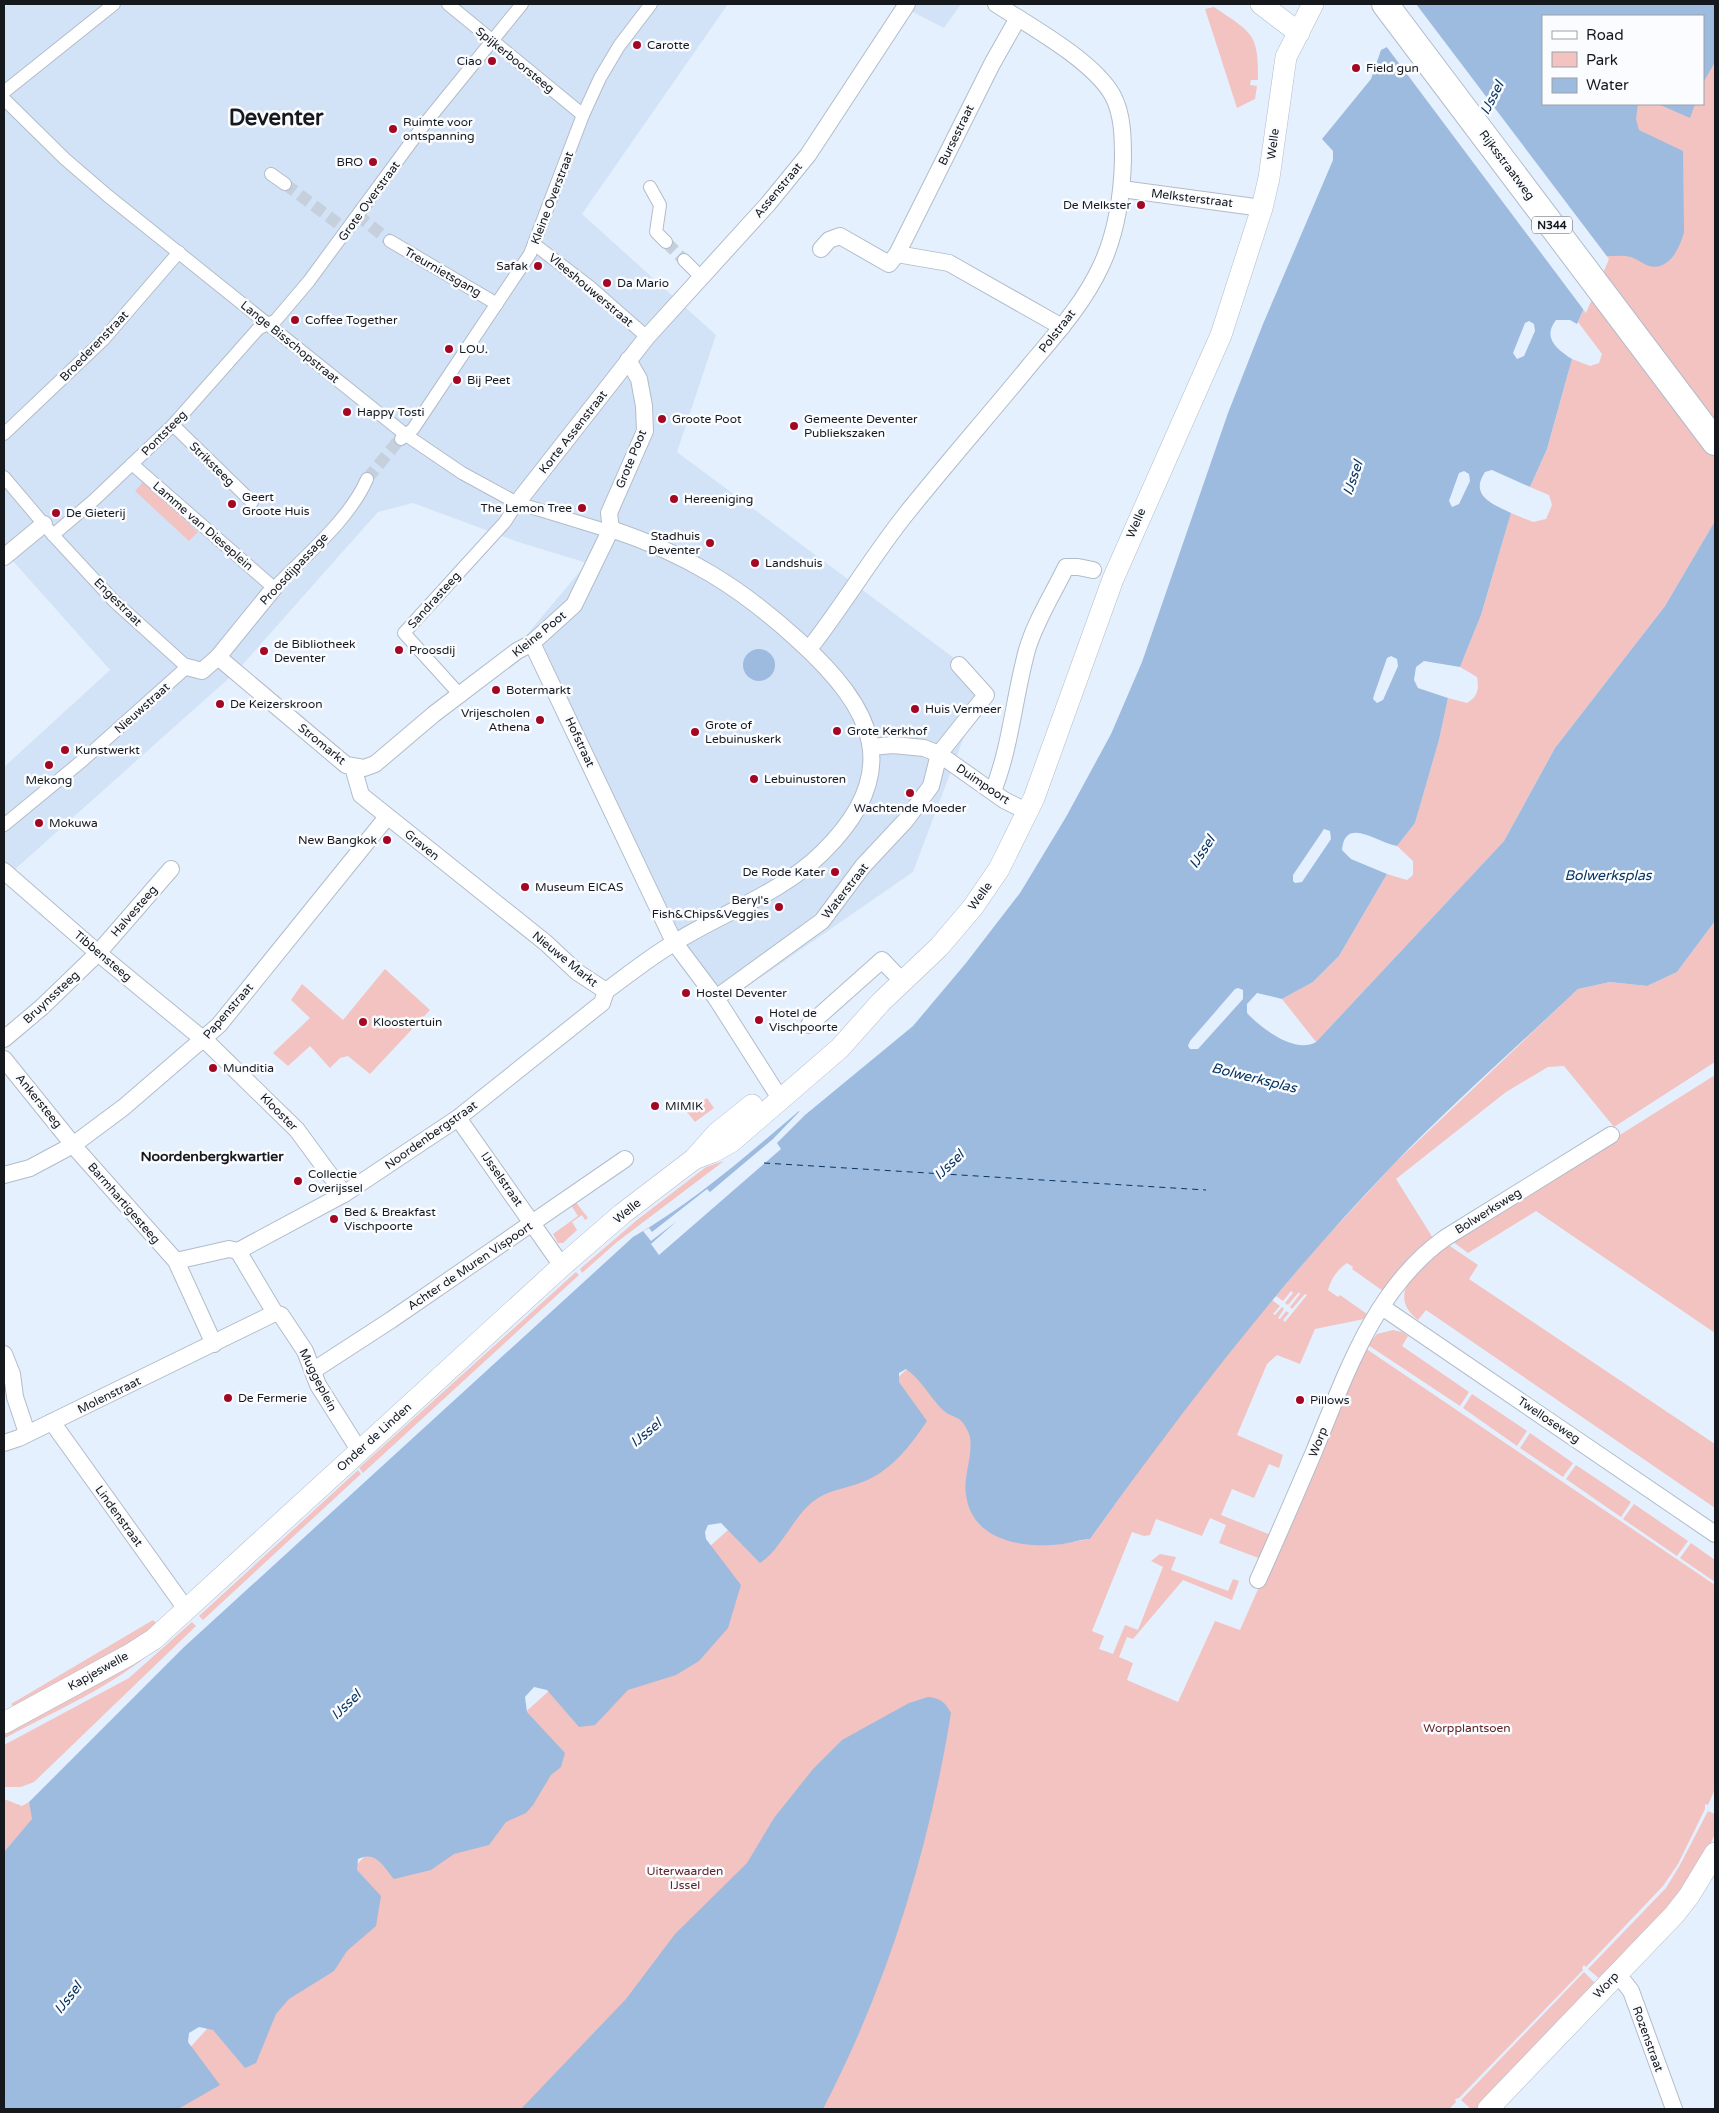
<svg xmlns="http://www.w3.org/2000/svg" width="1719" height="2113" font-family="'Varela Round',sans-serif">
<rect width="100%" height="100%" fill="#e5f0fe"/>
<g fill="#d3e3f7">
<polygon points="8,4 728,4 582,214 716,335 677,452 985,681 913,872 715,1009 524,638 587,563 518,542 413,503 378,512 237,671 4,879 4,767 110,670 4,551 4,8"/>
<polygon points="897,4 961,4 944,28"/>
</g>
<g fill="#f2c3c1" fill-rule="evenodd">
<path d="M1715 4V521L1665 606 1555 748 1504 841 1316 1042 1282 999 1313 982 1339 956 1387 874 1407 880 1413 875V861L1397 846 1415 823 1439 740 1448 698 1467 703C1478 696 1479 690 1477 677L1460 667 1481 615 1511 513 1533 522 1546 519 1552 505 1549 495 1530 487 1547 449 1572 359 1590 366 1599 363 1602 354 1578 322 1607 256 1635 104H1703V16Z"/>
<path d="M1214 7C1252 33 1259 33 1258 80H1251L1250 85 1257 86 1255 99 1237 108 1205 9Z"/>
<polygon points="144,481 198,532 189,541 135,491"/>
<path d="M1715 921V1062L1614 1127 1564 1066 1548 1067 1506 1092 1396 1179 1433 1238 1383 1291 1352 1269 1353 1267 1347 1263C1337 1270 1331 1279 1328 1290L1338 1297 1340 1295 1367 1314 1364 1319 1315 1329 1300 1364 1277 1355 1267 1364 1237 1435 1283 1455 1279 1468 1269 1464 1254 1498 1232 1489 1221 1515 1271 1535 1261 1559 1219 1543 1226 1525 1210 1518 1202 1536 1156 1519 1150 1535 1144 1536 1132 1532 1092 1631 1104 1636 1099 1649 1113 1654 1125 1625 1138 1630 1163 1567 1151 1561 1160 1554 1176 1557 1171 1570 1228 1591 1233 1579 1239 1581 1232 1600 1183 1580 1133 1639 1127 1637 1119 1657 1133 1663 1127 1680 1178 1702 1215 1621 1240 1630 1365 1348 1715 1585V1789L1708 1805 1705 1804V1809L1678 1864 1663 1886 1586 1967 1584 1965 1582 1968 1583 1970 1459 2098 1455 2099 1456 2102 1449 2109H134L361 1860 906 1370 1150 1178 1265 1309 1272 1300 1280 1306 1273 1314 1275 1315 1282 1307 1284 1309 1278 1318 1280 1319 1286 1311 1289 1313 1283 1320 1285 1322 1307 1295 1305 1294 1292 1309 1290 1307 1300 1294 1299 1292 1288 1305 1285 1303 1293 1293 1291 1291 1283 1301 1276 1296 1320 1244 1395 1163 1578 989 1610 982 1647 986 1677 972ZM1134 1478 1090 1539 1054 1545Z"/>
<polygon points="385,969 430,1010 370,1074 348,1056 340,1058 330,1068 310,1046 288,1066 273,1053 310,1018 291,1000 302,984 343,1020"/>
<polygon points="1715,1075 1715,1333 1536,1211 1468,1253 1452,1241"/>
<polygon points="707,1098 714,1108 695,1122 687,1112"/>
<polygon points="724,1161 617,1242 582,1273 580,1269 637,1220 706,1167"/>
<polygon points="575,1201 588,1218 585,1220 582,1215 572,1222 577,1230 563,1243 558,1243 553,1234 578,1216 571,1205"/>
<path d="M1447 1244 1478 1265 1469 1279 1715 1444V1508L1426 1310 1418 1320C1382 1292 1425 1263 1447 1244Z"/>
<polygon points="576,1272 579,1275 363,1473 359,1468"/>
<polygon points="1393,1330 1402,1332 1408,1336 1402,1346 1469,1392 1460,1406 1368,1345 1377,1334"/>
<polygon points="1472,1394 1527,1431 1517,1446 1463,1408"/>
<polygon points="1530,1433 1573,1463 1563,1477 1520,1448"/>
<polygon points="1576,1465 1631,1502 1621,1517 1566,1479"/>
<polygon points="358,1470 361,1474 203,1620 199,1616"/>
<polygon points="1634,1504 1688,1541 1677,1556 1623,1519"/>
<polygon points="1691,1543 1715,1560 1715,1582 1680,1558"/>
<polygon points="153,1620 157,1624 147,1633 13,1706 11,1704"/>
<polygon points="192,1622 196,1626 34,1782 21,1787 4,1787 4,1745 129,1678"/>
<path d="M155 1649C112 1687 55 1711 5 1738L4 1731Z"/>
<polygon points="4,1799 22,1806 29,1802 33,1819 4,1852"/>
<polygon points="1708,1811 1715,1814 1715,1834 1702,1861 1680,1894 1601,1980 1588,1969 1666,1888 1680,1865"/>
<polygon points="1584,1972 1596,1984 1477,2109 1471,2109 1461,2100"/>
</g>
<g fill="#9dbbdf">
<path d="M1408 4H1715V62L1703 83V16H1543V104H1638L1636 119 1639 130 1683 151 1684 232C1680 248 1669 271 1649 266 1643 264 1637 259 1631 257 1624 255 1615 256 1607 256L1577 324 1570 320H1556C1542 338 1557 349 1572 359L1547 449 1530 487 1492 470 1485 472C1469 496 1493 504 1511 513L1481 615 1460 667 1424 661 1416 667 1414 680 1418 688 1448 698 1439 740 1415 823 1397 846C1376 842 1345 816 1342 850L1351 859 1387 874 1339 956 1313 982 1282 999 1257 993 1247 1004V1013C1262 1029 1295 1054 1316 1042L1504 841 1555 748 1665 606 1715 521V921L1677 972 1647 986 1610 982 1578 989C1517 1047 1453 1103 1394 1164 1282 1280 1184 1408 1090 1539 1077 1540 1065 1545 1052 1545 1016 1547 972 1538 966 1495 963 1476 973 1457 970 1437 969 1433 966 1427 963 1423 959 1417 950 1416 944 1411 930 1398 922 1380 906 1369L899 1373V1382L927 1421C911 1445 892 1470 865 1481 850 1488 832 1489 818 1498 794 1513 783 1548 760 1563L721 1523 708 1525 705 1532 706 1539 741 1585 728 1628 699 1661 676 1675 628 1690 595 1725 579 1727 547 1690 534 1687 525 1697 527 1712 565 1753 561 1767 551 1775 533 1805 526 1813 506 1822 489 1845 454 1854 431 1870 394 1879C383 1866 376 1850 358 1859L357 1870 381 1896 376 1926 347 1951 334 1971 289 1999 276 2014 256 2063 245 2068 213 2030 199 2027 189 2033 188 2042 220 2085 178 2109H4V1852L32 1819 29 1802 183 1648 633 1237C694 1202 746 1156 799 1111L805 1115 913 1026 966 963 1020 893 1066 817 1111 734 1142 662 1228 413 1263 324 1333 160V151L1322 139 1371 79 1381 50 1389 46Z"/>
<polygon points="1658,104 1695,104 1690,118"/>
<circle cx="759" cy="665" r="16"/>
<path d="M928 1697C940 1698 945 1702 951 1713 929 1850 887 1986 823 2109H521L626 1999 675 1934 747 1863 774 1818 813 1769 842 1740 909 1703Z"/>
</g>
<g fill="#e5f0fe">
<polygon points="1404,4 1416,4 1609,259 1586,313 1386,46 1387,41 1381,32 1395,20 1393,12"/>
<polygon points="1529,321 1534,324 1535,331 1524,356 1517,359 1513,353 1525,323"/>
<polygon points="1464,471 1469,474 1470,481 1459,504 1452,507 1449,501 1459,473"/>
<polygon points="1391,656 1397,659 1398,666 1383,700 1377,703 1373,699 1374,695 1387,658"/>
<polygon points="1324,829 1330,831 1331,839 1302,882 1295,883 1293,881 1293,875"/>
<polygon points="1238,988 1243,990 1243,999 1198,1049 1190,1049 1188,1046 1190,1041 1235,989"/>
<polygon points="800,1111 805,1115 777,1143 781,1149 659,1255 651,1244 677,1221 651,1241 643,1231 649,1228 652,1232 707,1189 710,1192 773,1139"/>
</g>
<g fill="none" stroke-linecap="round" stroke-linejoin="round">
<polyline stroke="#093461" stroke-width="1" stroke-dasharray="6 5" stroke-linecap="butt" points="764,1163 1206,1190"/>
<g stroke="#c6d0dc" stroke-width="12" stroke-dasharray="12 6" stroke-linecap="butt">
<polyline points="285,184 340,225"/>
<polyline points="357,215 390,241"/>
<polyline points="666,242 684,260"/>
<polyline points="367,479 399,440"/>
</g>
<g stroke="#b2bcc9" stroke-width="14">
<g id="pedestrian">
<polyline points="448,4 583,115"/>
<polyline points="4,92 114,4"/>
<polyline points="4,99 65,159 108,196 406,435 462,473 517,503 602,529 611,529"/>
<polyline points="271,174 285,184"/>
<polyline points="650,187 660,205 656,232 666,242"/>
<polyline points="390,241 497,304"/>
<polyline points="534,244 590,287 647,337"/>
<polyline points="684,260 701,277"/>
<polyline points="173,425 252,502"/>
<polyline points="4,434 103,340 179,252"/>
<polyline points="401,439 413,429 530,254 583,115 600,78 619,46 651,4"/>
<path d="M132 464 274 588C305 556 350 519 367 479"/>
<polyline points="4,477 53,535 114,601 187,667 83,760 4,825"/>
<polyline points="53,535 93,501 173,425 258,329 276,320 309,281 423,126 522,4"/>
<polyline points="461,696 404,633 505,522 517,503"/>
</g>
</g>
<g stroke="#b2bcc9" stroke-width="18">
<g id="minor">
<polyline points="1018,18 992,64 897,254 949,263 1062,327"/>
<polyline points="1122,189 1262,208"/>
<polyline points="821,249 829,240 840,236 889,264 897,254"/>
<polyline points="517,503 647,337 768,204 808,155 907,4"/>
<polyline points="611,529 609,513 645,431 644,406 639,379 628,360"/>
<polyline points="4,557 44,524"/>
<polyline points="532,643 674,942 716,998 781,1100"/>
<path d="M809 649C843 606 871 558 906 514 946 464 989 415 1030 365 1056 334 1084 303 1101 266 1116 234 1122 195 1123 160 1123 139 1123 115 1113 96 1094 61 1030 26 996 4"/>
<polyline points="218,657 346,765 364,768 375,764 434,714 517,651 532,643 574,605 611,529"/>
<polyline points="187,667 202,671 218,657 274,588"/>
<polyline points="871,747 893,745 924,748 939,754 1004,800 1028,812"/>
<polyline points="353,767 361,795 546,943 577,972 606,991"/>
<path d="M993 791C1011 746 1014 697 1027 650 1035 622 1053 594 1066 567H1078L1093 570"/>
<polyline points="4,871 98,953 210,1045 297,1130 344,1194"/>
<path d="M606 991C628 975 650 957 674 943 723 912 780 894 822 853 906 771 873 708 798 640 739 586 686 554 611 529"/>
<polyline points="716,998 822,921 863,866 906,820 931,786 939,754 986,695 959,665"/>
<polyline points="809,1025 882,960 903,982"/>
<polyline points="4,1039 42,1007 98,953 171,869"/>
<polyline points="4,1059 79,1152 176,1261 214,1344"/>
<polyline points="458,1118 562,1266"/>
<polyline points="4,1175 30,1168 73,1145 124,1107 219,1025 387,817"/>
<polyline points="238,1251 275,1313 281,1315 305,1351 318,1385 359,1450"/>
<polyline points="176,1261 229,1249 238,1251 344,1194 458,1118 602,1003 606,991"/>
<polyline points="1382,1307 1715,1534"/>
<polyline points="4,1354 12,1374 15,1397 27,1433"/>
<polyline points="314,1370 391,1320 625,1159"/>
<polyline points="52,1422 186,1609"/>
<polyline points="4,1443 19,1438 275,1313"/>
<path d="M1258 1580C1277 1538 1295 1496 1313 1454 1345 1377 1374 1288 1445 1238L1611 1135"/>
<polyline points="1617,1973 1631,1991 1674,2109"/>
</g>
</g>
<g stroke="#b2bcc9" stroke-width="22">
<g id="tertiary">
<polyline points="1261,4 1299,33"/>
<polyline points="694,1159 713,1152 731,1142 840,1048 881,1002 939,947 973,907 999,869 1034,798 1113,579 1221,335 1262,208 1269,178 1286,57 1313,4"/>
<polyline points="4,1723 129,1655 154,1639 562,1266 622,1214 694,1159 717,1133 752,1105"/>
<polyline points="1488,2109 1674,1915 1689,1896 1715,1853"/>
</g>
</g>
<g stroke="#b2bcc9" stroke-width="28">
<polyline id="primary" points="1385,4 1715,442"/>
</g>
<use href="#pedestrian" stroke="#fff" stroke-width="12"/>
<use href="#minor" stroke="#fff" stroke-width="16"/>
<use href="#tertiary" stroke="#fff" stroke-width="21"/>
<use href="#primary" stroke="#fff" stroke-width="26"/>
</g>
<g fill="#a30724" stroke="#fafcff" stroke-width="2">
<circle cx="637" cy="45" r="5"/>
<circle cx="492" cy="61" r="5"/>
<circle cx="1356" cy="68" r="5"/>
<circle cx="393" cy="129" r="5"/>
<circle cx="373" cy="162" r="5"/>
<circle cx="1141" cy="205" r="5"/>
<circle cx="538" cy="266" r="5"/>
<circle cx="607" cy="283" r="5"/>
<circle cx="295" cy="320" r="5"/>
<circle cx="449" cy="349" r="5"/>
<circle cx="457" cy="380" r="5"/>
<circle cx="347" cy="412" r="5"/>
<circle cx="662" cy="419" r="5"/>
<circle cx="794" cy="426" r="5"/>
<circle cx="674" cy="499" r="5"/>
<circle cx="232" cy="504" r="5"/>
<circle cx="582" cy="508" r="5"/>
<circle cx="56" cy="513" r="5"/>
<circle cx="710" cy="543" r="5"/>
<circle cx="755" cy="563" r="5"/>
<circle cx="399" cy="650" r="5"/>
<circle cx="264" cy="651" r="5"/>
<circle cx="496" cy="690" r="5"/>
<circle cx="220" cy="704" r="5"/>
<circle cx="915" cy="709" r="5"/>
<circle cx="540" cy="720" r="5"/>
<circle cx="837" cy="731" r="5"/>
<circle cx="695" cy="732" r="5"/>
<circle cx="65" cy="750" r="5"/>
<circle cx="49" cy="765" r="5"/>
<circle cx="754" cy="779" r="5"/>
<circle cx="910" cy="793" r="5"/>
<circle cx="39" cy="823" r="5"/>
<circle cx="387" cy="840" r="5"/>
<circle cx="835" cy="872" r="5"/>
<circle cx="525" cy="887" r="5"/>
<circle cx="779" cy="907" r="5"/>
<circle cx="686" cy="993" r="5"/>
<circle cx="759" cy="1020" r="5"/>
<circle cx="363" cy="1022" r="5"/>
<circle cx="213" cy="1068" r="5"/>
<circle cx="655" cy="1106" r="5"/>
<circle cx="298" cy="1181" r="5"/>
<circle cx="334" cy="1219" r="5"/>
<circle cx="228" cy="1398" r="5"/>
<circle cx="1300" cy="1400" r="5"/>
</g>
<g text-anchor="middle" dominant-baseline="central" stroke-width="5" stroke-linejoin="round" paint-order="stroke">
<rect fill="#fafcff" stroke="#5a5d61" stroke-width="1" x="1532" y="216.5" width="40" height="17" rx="4"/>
<g font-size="11" font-weight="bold" fill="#15191d">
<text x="1552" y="225">N344</text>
</g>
<g font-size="12" fill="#15191d" stroke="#fafcff" text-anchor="start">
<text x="647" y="45">Carotte</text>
<text x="482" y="61" text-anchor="end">Ciao</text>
<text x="1366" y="68">Field gun</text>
<text x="403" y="122">Ruimte voor<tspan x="403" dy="14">ontspanning</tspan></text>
<text x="363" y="162" text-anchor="end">BRO</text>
<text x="1131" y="205" text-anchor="end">De Melkster</text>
<text x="528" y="266" text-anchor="end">Safak</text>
<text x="617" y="283">Da Mario</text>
<text x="305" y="320">Coffee Together</text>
<text x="459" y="349">LOU.</text>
<text x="467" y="380">Bij Peet</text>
<text x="357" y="412">Happy Tosti</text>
<text x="672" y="419">Groote Poot</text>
<text x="804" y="419">Gemeente Deventer<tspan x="804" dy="14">Publiekszaken</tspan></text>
<text x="242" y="497">Geert<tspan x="242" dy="14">Groote Huis</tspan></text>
<text x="684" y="499">Hereeniging</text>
<text x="572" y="508" text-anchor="end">The Lemon Tree</text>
<text x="66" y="513">De Gieterij</text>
<text x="700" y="536" text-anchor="end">Stadhuis<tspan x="700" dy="14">Deventer</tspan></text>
<text x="765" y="563">Landshuis</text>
<text x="274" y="644">de Bibliotheek<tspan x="274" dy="14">Deventer</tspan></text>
<text x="409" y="650">Proosdij</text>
<text x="506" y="690">Botermarkt</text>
<text x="230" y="704">De Keizerskroon</text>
<text x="925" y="709">Huis Vermeer</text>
<text x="530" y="713" text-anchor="end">Vrijescholen<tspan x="530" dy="14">Athena</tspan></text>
<text x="705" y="725">Grote of<tspan x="705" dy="14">Lebuinuskerk</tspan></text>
<text x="847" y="731">Grote Kerkhof</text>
<text x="75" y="750">Kunstwerkt</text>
<text x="764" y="779">Lebuinustoren</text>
<text x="49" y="780" text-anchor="middle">Mekong</text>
<text x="910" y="808" text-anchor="middle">Wachtende Moeder</text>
<text x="49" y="823">Mokuwa</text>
<text x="377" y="840" text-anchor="end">New Bangkok</text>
<text x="825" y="872" text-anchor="end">De Rode Kater</text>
<text x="535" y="887">Museum EICAS</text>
<text x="769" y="900" text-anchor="end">Beryl's<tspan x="769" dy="14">Fish&amp;Chips&amp;Veggies</tspan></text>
<text x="696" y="993">Hostel Deventer</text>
<text x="769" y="1013">Hotel de<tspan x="769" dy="14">Vischpoorte</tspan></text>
<text x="373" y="1022">Kloostertuin</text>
<text x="223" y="1068">Munditia</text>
<text x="665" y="1106">MIMIK</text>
<text x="308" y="1174">Collectie<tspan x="308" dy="14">Overijssel</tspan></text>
<text x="344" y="1212">Bed &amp; Breakfast<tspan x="344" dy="14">Vischpoorte</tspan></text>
<text x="238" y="1398">De Fermerie</text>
<text x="1310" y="1400">Pillows</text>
</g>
<g font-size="12" fill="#15191d" stroke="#fafcff">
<text transform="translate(515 60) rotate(39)">Spijkerboorsteeg</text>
<text transform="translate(956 135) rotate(-64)">Bursestraat</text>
<text transform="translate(1273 144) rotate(-83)">Welle</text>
<text transform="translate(1507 165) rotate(53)">Rijksstraatweg</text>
<text transform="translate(778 190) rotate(-50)">Assenstraat</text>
<text transform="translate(552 198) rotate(-69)">Kleine Overstraat</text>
<text transform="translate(1192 198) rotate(7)">Melksterstraat</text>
<text transform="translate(369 201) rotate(-54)">Grote Overstraat</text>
<text transform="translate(443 272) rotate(30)">Treurnietsgang</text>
<text transform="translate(591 290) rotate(40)">Vleeshouwerstraat</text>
<text transform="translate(1057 331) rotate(-52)">Polstraat</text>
<text transform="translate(290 342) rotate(39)">Lange Bisschopstraat</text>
<text transform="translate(94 346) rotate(-46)">Broederenstraat</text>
<text transform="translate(573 432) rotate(-52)">Korte Assenstraat</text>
<text transform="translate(164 433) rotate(-45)">Pontsteeg</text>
<text transform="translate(631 459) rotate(-68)">Grote Poot</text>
<text transform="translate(212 464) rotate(44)">Striksteeg</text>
<text transform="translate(1136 523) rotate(-67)">Welle</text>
<text transform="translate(203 526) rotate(41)">Lamme van Dieseplein</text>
<text transform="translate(294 569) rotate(-47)">Proosdijpassage</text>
<text transform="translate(434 600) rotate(-48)">Sandrasteeg</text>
<text transform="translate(118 602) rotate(45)">Engestraat</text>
<text transform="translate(539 634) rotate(-39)">Kleine Poot</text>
<text transform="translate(142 708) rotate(-42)">Nieuwstraat</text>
<text transform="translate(580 742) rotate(65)">Hofstraat</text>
<text transform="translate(322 744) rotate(39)">Stromarkt</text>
<text transform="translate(983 784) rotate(34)">Duimpoort</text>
<text transform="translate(422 845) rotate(39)">Graven</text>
<text transform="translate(845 891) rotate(-52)">Waterstraat</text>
<text transform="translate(980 896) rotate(-54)">Welle</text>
<text transform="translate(134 911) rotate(-49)">Halvesteeg</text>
<text transform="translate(103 956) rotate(40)">Tibbensteeg</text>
<text transform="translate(565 959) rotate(39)">Nieuwe Markt</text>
<text transform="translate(51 997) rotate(-43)">Bruynssteeg</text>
<text transform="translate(228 1011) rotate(-49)">Papenstraat</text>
<text transform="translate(39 1101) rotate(51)">Ankersteeg</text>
<text transform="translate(279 1112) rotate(45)">Klooster</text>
<text transform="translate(431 1135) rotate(-35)">Noordenbergstraat</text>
<text transform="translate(502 1179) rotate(55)">IJsselstraat</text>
<text transform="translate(124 1203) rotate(49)">Barmhartigesteeg</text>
<text transform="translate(627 1211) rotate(-39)">Welle</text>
<text transform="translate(1488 1211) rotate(-32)">Bolwerksweg</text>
<text transform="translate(470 1266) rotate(-34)">Achter de Muren Vispoort</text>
<text transform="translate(318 1380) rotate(63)">Muggeplein</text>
<text transform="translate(109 1395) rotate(-26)">Molenstraat</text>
<text transform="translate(1549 1420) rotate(34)">Twelloseweg</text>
<text transform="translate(374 1437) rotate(-42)">Onder de Linden</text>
<text transform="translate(1318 1442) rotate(-68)">Worp</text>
<text transform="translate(119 1516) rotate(54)">Lindenstraat</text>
<text transform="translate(98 1671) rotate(-29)">Kapjeswelle</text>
<text transform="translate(1606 1985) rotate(-47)">Worp</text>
<text transform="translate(1648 2039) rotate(70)">Rozenstraat</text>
</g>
<g font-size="12" fill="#612324" stroke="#fafcff">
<text x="1467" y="1728">Worpplantsoen</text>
<text x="685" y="1871">Uiterwaarden<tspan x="685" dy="14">IJssel</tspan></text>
</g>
<g font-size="14" font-style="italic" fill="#093461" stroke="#fafcff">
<text transform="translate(1492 98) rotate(-63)">IJssel</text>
<text transform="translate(1353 478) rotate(-71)">IJssel</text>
<text transform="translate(1202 852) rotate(-57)">IJssel</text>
<text x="1608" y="875">Bolwerksplas</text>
<text transform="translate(1254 1078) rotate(14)">Bolwerksplas</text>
<text transform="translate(949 1165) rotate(-44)">IJssel</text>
<text transform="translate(646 1433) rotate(-40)">IJssel</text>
<text transform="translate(346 1705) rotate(-44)">IJssel</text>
<text transform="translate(68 1998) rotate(-52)">IJssel</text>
</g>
<g font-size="14" font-weight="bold" fill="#15191d" stroke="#fafcff">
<text x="212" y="1156">Noordenbergkwartier</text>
</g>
<g font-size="22" font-weight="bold" fill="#15191d" stroke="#fafcff">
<text x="276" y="118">Deventer</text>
</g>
</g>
<rect width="1719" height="2113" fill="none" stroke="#15191d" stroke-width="10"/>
<rect x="1542" y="15" width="162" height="90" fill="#fafcff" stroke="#9ea1a5"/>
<rect x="1552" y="31" width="25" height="8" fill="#ffffff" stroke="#9ea1a5"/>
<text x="1586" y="40" font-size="15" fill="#15191d">Road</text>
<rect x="1552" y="52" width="25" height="15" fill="#f2c3c1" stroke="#9ea1a5"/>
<text x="1586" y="65" font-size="15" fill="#15191d">Park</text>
<rect x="1552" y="78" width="25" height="15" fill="#9dbbdf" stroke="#9ea1a5"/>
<text x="1586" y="90" font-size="15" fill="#15191d">Water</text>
</svg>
